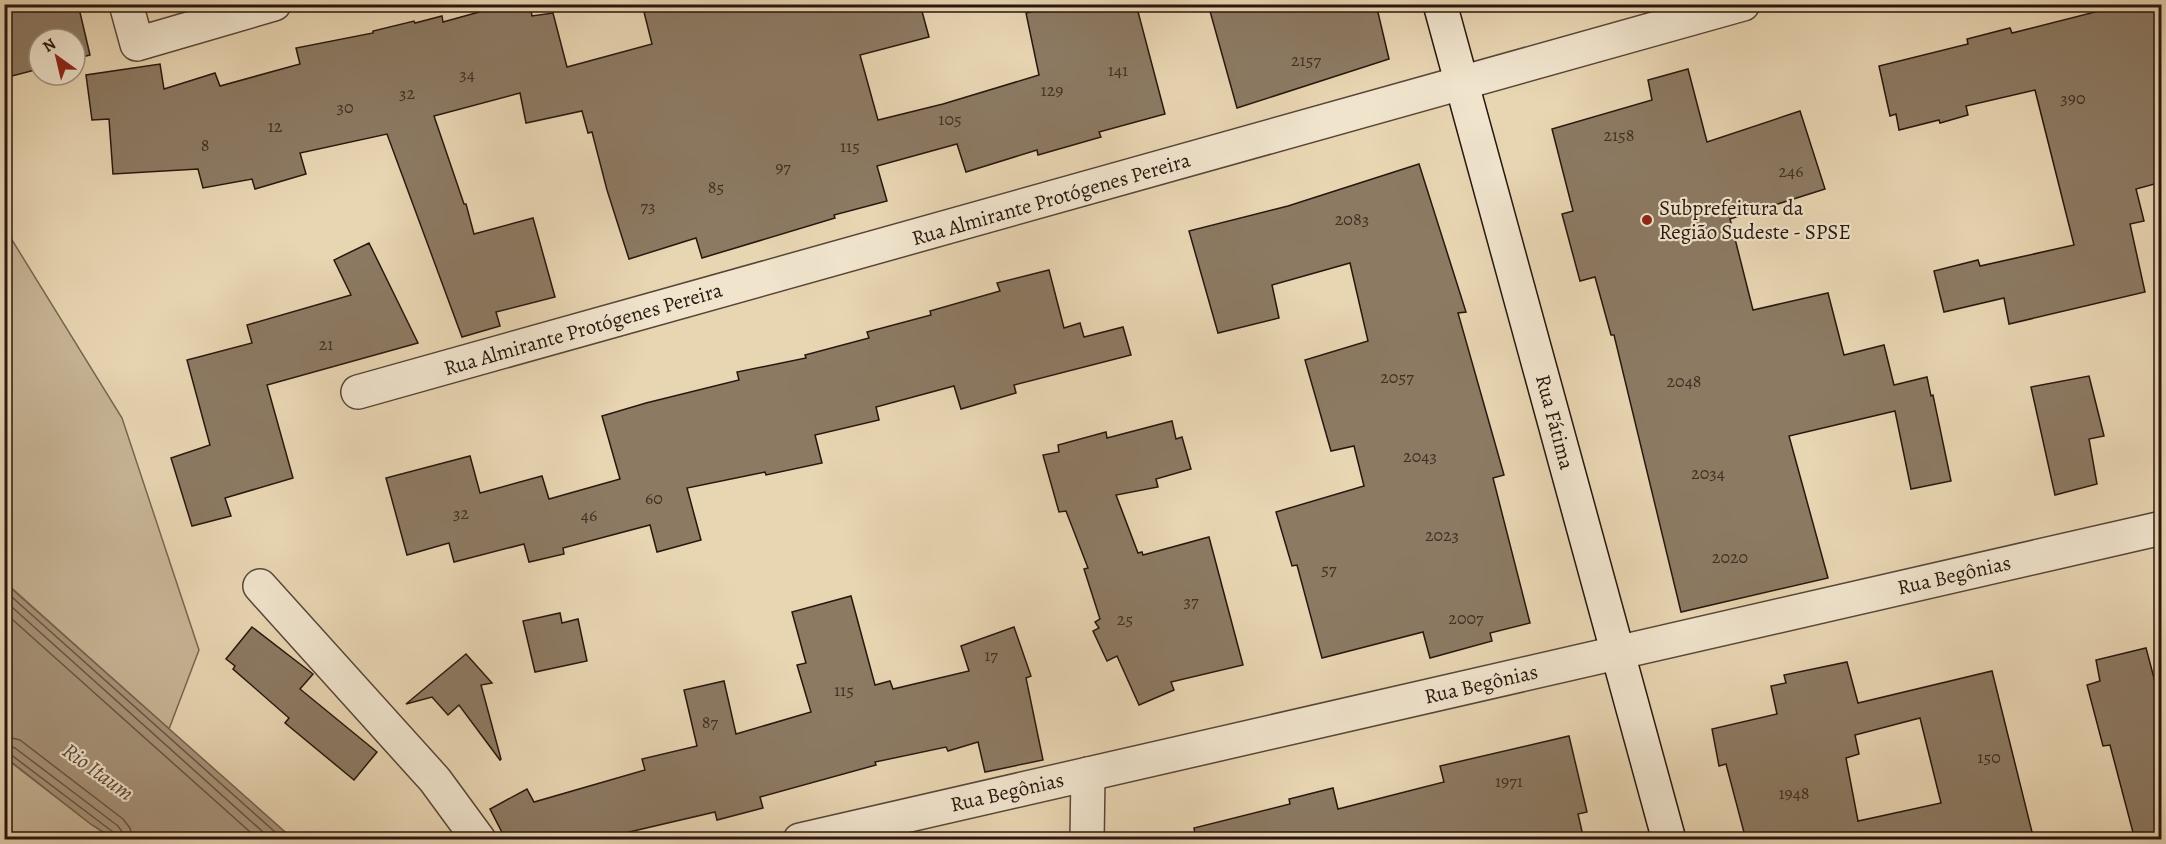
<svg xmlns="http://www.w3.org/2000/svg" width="2166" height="844" font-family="Alegreya,serif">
<rect width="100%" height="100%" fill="#e8d5b2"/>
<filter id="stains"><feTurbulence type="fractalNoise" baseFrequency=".00333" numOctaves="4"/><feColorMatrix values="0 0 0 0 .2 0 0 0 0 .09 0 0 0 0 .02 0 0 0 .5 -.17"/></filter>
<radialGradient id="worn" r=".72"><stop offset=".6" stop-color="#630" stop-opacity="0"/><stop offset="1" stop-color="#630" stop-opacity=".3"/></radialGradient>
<g fill="#c7b596" stroke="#786652" stroke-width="1.5">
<polygon points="4,227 122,418 199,650 169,729 5,582"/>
<polygon points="4,757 92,825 114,839 5,839"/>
</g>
<polygon fill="#a7947a" stroke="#74624f" stroke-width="1.5" points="4,582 293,839 114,839 92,825 5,757"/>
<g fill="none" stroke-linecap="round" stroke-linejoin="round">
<g stroke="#685644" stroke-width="1.5">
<polyline points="4,590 284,840"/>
<polyline points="4,600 272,840"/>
<polyline points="4,612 259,840"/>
<polyline points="4,736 20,740 123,819 130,828 133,840"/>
<polyline points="4,745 15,748 118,826 122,832 124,840"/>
<polyline points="4,753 10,754 113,832 116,840"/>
</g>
</g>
<g fill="#8c7a63" stroke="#28170e" stroke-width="1.5" fill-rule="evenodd">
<polygon points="34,4 78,4 90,55 75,59 75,39 39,39 39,69 4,78 4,12"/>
<polygon points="508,4 530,4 532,16 553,13 567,67 652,44 642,4 920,4 929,37 860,55 878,120 943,104 1039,75 1026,13 1067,4 1136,4 1165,114 1099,132 1101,137 1038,155 1037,150 966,172 957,144 877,166 887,201 834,215 835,218 702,258 696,238 629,259 607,190 592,132 588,133 582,111 526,123 520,93 434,116 464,204 466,204 474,234 533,218 555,297 496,312 500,326 462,337 387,134 300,153 306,174 255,189 252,179 203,188 198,169 113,174 109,119 92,120 86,75 160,64 164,89 215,73 220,86 300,64 296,48 373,33 373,31 414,21 415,23 442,16 443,22"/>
<polygon points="1208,4 1376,4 1389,59 1237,108"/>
<polygon points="2097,4 2162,4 2162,182 2136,189 2144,221 2130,224 2145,292 2009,324 2004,298 1944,312 1934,271 1978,260 1980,266 2074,245 2035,90 1966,106 1968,115 1940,123 1939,120 1899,130 1896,114 1890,116 1879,66 1968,44 1967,39 2010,28 2012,33 2099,11"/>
<polygon points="1688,69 1707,142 1800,111 1825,189 1730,219 1753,310 1828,293 1844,355 1884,345 1894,385 1927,377 1931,396 1933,395 1951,481 1911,489 1895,411 1789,436 1828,578 1681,612 1614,335 1611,335 1595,277 1580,281 1562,214 1573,211 1552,129 1652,100 1648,80"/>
<polygon points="1419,164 1466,312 1458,313 1504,475 1493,478 1530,623 1490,633 1492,641 1430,658 1423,632 1322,658 1297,565 1292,566 1276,512 1364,486 1354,446 1331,451 1305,360 1368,341 1350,263 1272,285 1279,318 1218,333 1189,231 1288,206"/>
<polygon points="369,243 418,343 267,385 293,478 225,498 231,516 192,526 171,458 210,445 187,360 252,343 247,325 351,295 334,260"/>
<polygon points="1049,270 1064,328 1080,323 1084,337 1123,327 1131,355 1014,385 1016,393 961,409 954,386 876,407 879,420 815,435 822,463 766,475 765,472 687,488 701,540 657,552 650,525 563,548 564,554 529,562 524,544 454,562 449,543 407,555 386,478 470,456 480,493 542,476 549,499 620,479 602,416 646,403 739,380 737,372 806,358 805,355 869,338 867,332 931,315 930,311 1000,291 997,283"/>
<polygon points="2089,376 2104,436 2089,439 2097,484 2055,495 2031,387"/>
<polygon points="1172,421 1176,439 1182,437 1191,469 1156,479 1158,487 1116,495 1138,553 1142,552 1143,555 1209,537 1243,665 1171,682 1174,690 1139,705 1117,656 1107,661 1093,631 1099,628 1095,622 1100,619 1084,569 1088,568 1066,511 1059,512 1043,455 1059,452 1058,445 1106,432 1107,438"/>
<polygon points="851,596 875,685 890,681 893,689 969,671 961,646 1014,627 1031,676 1026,678 1043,760 985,772 978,742 948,751 946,747 875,762 876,765 760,797 763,808 717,820 715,812 595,840 506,840 490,809 527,789 534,802 645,770 642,759 697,746 684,690 724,681 736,734 811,712 797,665 806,663 792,612"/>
<polygon points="560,613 562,623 578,619 587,661 535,672 523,621"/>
<polygon points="252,627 313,674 300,689 377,752 354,780 285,723 289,718 233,669 235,666 226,659"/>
<polygon points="2146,648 2162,708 2162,840 2135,840 2110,745 2103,746 2087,685 2100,681 2096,660"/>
<polygon points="466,654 492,683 481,685 501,759 500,760 459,705 448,715 432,697 406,704"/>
<path d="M1847 662 1858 703 1992 671 2034 840H1746L1726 764 1719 766 1712 729 1777 714 1771 686 1786 683 1784 675ZM1920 718 1941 803 1858 821 1846 758 1859 754 1855 735Z"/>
<polygon points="1569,736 1587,812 1578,814 1584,840 1196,840 1194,828 1290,804 1289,799 1333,788 1338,809 1444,782 1440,766"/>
</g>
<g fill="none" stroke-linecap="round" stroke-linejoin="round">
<g stroke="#584637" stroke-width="36">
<g id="street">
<polyline points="126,4 137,44 274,4"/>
<polyline points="358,392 1743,4"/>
<polyline points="260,586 435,780 479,840"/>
<polyline points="800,840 2162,528"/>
<polyline points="1087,840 1088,774"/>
</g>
</g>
<g stroke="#28170e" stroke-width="36">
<polyline id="secondary" points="1440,4 1669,840"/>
</g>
<use href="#street" stroke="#f0e4cd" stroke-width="33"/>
<use href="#secondary" stroke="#f0e4cd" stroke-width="33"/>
</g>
<circle fill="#8f2418" stroke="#f0e4cd" stroke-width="2" cx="1647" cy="220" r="6"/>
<g text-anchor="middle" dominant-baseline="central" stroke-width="4.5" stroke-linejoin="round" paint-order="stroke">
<g font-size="18" fill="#413023">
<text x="1306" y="60">2157</text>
<text x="1118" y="70">141</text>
<text x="467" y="74">34</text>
<text x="1052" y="90">129</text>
<text x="407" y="93">32</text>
<text x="2073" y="98">390</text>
<text x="345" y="107">30</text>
<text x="950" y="119">105</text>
<text x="275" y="126">12</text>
<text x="1619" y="135">2158</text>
<text x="205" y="145">8</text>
<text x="850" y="146">115</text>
<text x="783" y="167">97</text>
<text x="1791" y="171">246</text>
<text x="716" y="187">85</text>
<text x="648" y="206">73</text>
<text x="1352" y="219">2083</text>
<text x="326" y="344">21</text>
<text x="1397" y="377">2057</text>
<text x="1684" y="381">2048</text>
<text x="1420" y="456">2043</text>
<text x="1708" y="473">2034</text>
<text x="654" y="498">60</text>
<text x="461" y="513">32</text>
<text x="589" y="515">46</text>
<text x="1442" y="535">2023</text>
<text x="1730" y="557">2020</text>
<text x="1329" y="569">57</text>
<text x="1191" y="601">37</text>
<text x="1466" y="618">2007</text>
<text x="1125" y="619">25</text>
<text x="991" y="655">17</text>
<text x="844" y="690">115</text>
<text x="710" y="722">87</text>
<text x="1989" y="757">150</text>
<text x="1509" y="781">1971</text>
<text x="1794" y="793">1948</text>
</g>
<g font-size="21" fill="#28170e" stroke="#f0e4cd">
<text transform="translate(1051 199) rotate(-16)">Rua Almirante Protógenes Pereira</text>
<text transform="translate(583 329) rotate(-16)">Rua Almirante Protógenes Pereira</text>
<text transform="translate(1555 422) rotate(75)">Rua Fátima</text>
<text transform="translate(1954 575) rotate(-13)">Rua Begônias</text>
<text transform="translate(1481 684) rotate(-13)">Rua Begônias</text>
<text transform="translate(1007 792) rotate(-13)">Rua Begônias</text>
</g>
<g font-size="21" fill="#28170e" stroke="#f0e4cd" text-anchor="start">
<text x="1659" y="208">Subprefeitura da<tspan x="1659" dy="24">Região Sudeste - SPSE</tspan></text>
</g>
<g font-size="22" font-style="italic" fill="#5b4939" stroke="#f0e4cd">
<text transform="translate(98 772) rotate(36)">Rio Itaum</text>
</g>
</g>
<rect width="2166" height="844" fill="none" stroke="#e8d5b2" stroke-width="24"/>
<rect x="6" y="6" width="2154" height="832" fill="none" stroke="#28170e" stroke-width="3"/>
<rect x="12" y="12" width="2142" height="820" fill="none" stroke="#28170e" stroke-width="1.5"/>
<g transform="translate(57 57) rotate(326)"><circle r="28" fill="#f0e4cd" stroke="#a09281" stroke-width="1.5"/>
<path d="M0-4.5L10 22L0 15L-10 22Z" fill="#8f2418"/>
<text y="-9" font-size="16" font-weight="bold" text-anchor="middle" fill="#28170e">N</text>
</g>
<rect width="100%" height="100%" filter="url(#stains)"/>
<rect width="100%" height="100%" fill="url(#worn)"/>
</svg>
